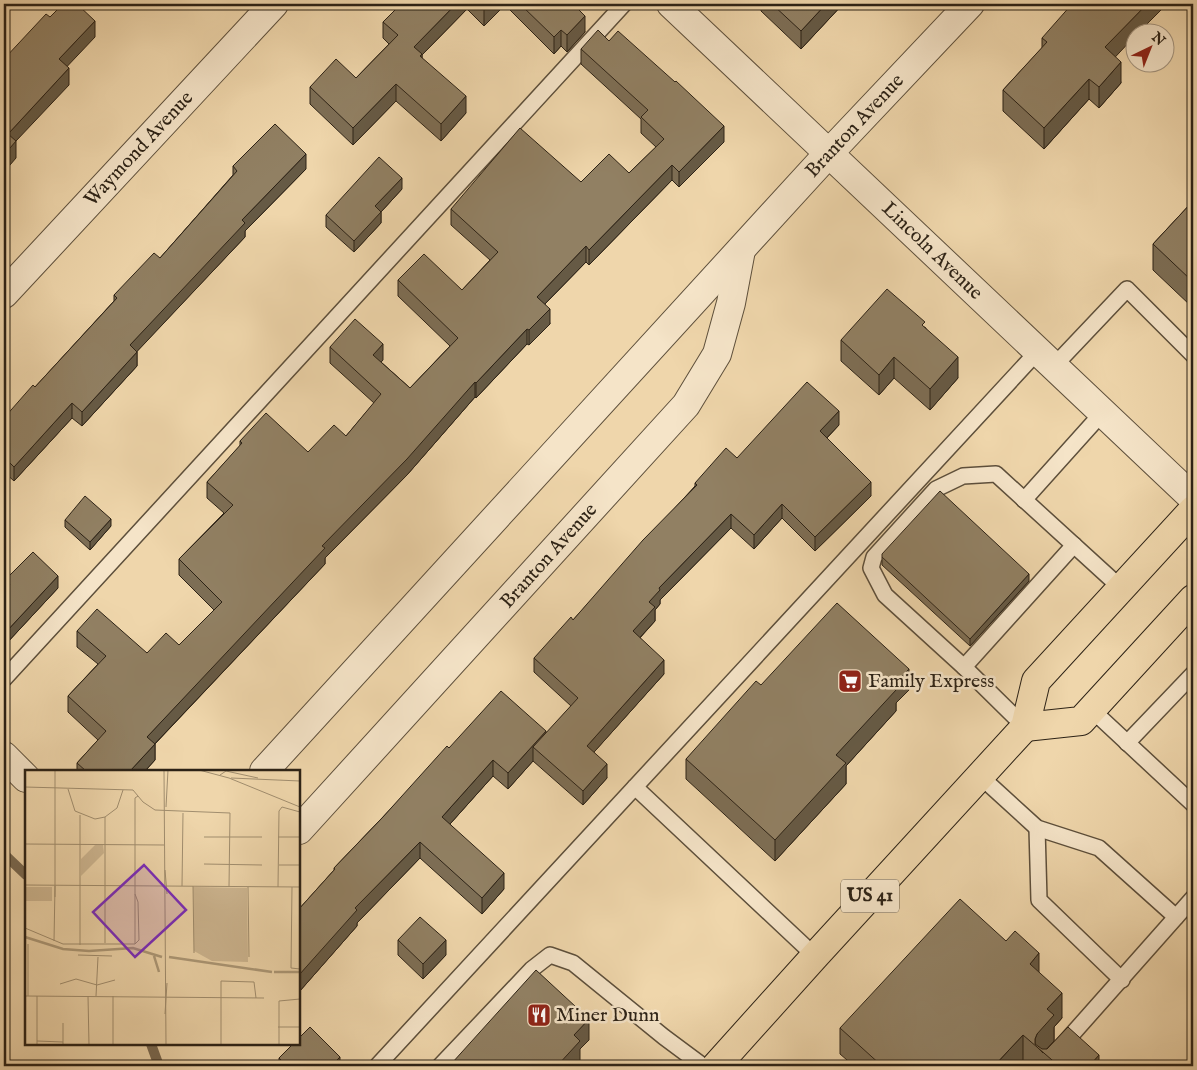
<svg xmlns="http://www.w3.org/2000/svg" width="1197" height="1070" font-family="'IM FELL English',serif">
<rect width="100%" height="100%" fill="#efd6ab"/>
<filter id="stains"><feTurbulence type="fractalNoise" baseFrequency=".004" numOctaves="4"/><feColorMatrix values="0 0 0 0 .2 0 0 0 0 .09 0 0 0 0 .02 0 0 0 .5 -.17"/></filter>
<radialGradient id="worn" r=".72"><stop offset=".6" stop-color="#630" stop-opacity="0"/><stop offset="1" stop-color="#630" stop-opacity=".3"/></radialGradient>
<g fill="none" stroke-linecap="round" stroke-linejoin="round">
<g stroke="#796951" stroke-width="10">
<polyline points="4,854 26,875"/>
<polyline points="151,1044 159,1066"/>
</g>
<g stroke="#5d4f3b" stroke-width="18">
<g id="lane">
<polyline points="1054,366 1127,289 1193,355"/>
<polyline points="1024,500 1103,412"/>
<polyline points="964,667 1074,545"/>
<polyline points="4,679 624,4"/>
<polyline points="1091,709 1193,804"/>
<polyline points="1025,727 964,667 885,595 871,568 874,557 936,489 963,476 996,474 1121,588"/>
<polyline points="1127,743 1193,674"/>
<polyline points="980,776 1037,828 1099,848 1176,917"/>
<polyline points="635,787 815,956"/>
<polyline points="1037,828 1039,900 1122,980"/>
<polyline points="377,1066 1038,351"/>
<polyline points="440,1066 532,969 550,955 573,963 664,1037 703,1066"/>
<polyline points="1044,1066 1193,898"/>
</g>
</g>
<g stroke="#5d4f3b" stroke-width="30">
<g id="street">
<polyline points="671,4 1193,498"/>
<polyline points="4,294 274,4"/>
<polyline points="4,756 26,778"/>
<polyline points="264,771 829,153 970,4"/>
<polyline points="299,830 686,405 717,354 731,303 741,250"/>
</g>
</g>
<g stroke="#2c2216" stroke-width="30">
<g id="highway">
<polyline points="1025,727 1081,721 1193,599"/>
<polyline points="716,1066 815,956 1025,727 1036,681 1193,510"/>
</g>
</g>
<use href="#lane" stroke="#f5e4c8" stroke-width="15"/>
<use href="#street" stroke="#f5e4c8" stroke-width="28"/>
<use href="#highway" stroke="#efd6ab" stroke-width="28"/>
</g>
<g fill="#7d6e55" stroke="#2c2216">
<polygon points="398,4 573,4 585,32 567,52 561,46 554,54 505,5 484,26 467,9 422,55 422,58 466,113 441,141 396,101 353,145 310,104 310,87 356,78 389,44 383,38 383,22 398,7"/>
<polygon points="761,4 843,4 801,49 761,11"/>
<polygon points="1042,38 1115,57 1121,83 1099,108 1089,99 1044,149 1003,111 1003,90 1042,48"/>
<polygon points="609,41 724,142 679,187 672,180 589,265 586,262 545,304 550,324 529,345 527,344 476,398 475,397 407,475 325,558 325,564 155,744 155,760 145,771 77,771 77,763 98,740 68,712 68,696 98,664 77,647 77,631 147,653 179,645 214,610 179,575 179,559 224,513 207,498 207,482 240,446 240,441 308,452 346,436 374,403 330,363 330,347 383,360 381,362 410,388 450,346 398,296 398,280 462,290 490,260 451,225 451,209 581,182 629,173 656,147 641,133 641,119 581,64 581,49"/>
<polygon points="233,166 306,169 245,231 245,237 137,351 137,366 82,426 72,418 14,481 4,472 4,418 35,387 114,301 114,295 160,258 233,175"/>
<polygon points="402,189 381,212 381,223 354,252 326,227 326,215"/>
<polygon points="1193,201 1191,306 1153,270 1153,244"/>
<polygon points="925,327 958,378 930,410 894,378 879,395 841,361 841,340"/>
<polygon points="839,425 827,438 871,496 815,551 782,518 754,549 731,528 660,600 660,604 655,610 655,621 640,638 664,674 594,752 607,778 583,805 533,761 508,789 493,776 450,824 504,889 482,914 420,858 357,923 357,926 299,992 299,909 334,870 334,868 449,748 546,734 571,706 534,672 534,658 573,620 695,486 695,483 737,458"/>
<polygon points="65,520 111,526 90,550 65,527"/>
<polygon points="882,557 1029,581 970,646 882,565"/>
<polygon points="5,580 58,588 5,645 4,643 4,591 5,589"/>
<polygon points="761,685 909,690 896,703 896,711 846,766 846,784 775,861 686,779 686,759"/>
<polygon points="398,940 446,955 423,979 398,955"/>
<polygon points="1039,972 1062,1018 1054,1027 1054,1041 1047,1049 1099,1066 1029,1066 1023,1061 1018,1066 854,1066 840,1054 840,1028"/>
<polygon points="279,1058 340,1066 279,1066"/>
</g>
<g fill="#665a45" stroke="#2c2216">
<polygon points="456,4 467,4 467,9 422,55 422,71 414,47"/>
<polygon points="489,4 505,4 505,5 484,26 484,9"/>
<polygon points="826,4 843,4 801,49 801,31"/>
<polygon points="1147,4 1167,4 1139,32 1134,32 1134,37 1105,68 1105,47"/>
<polygon points="585,16 585,32 567,52 567,35"/>
<polygon points="95,21 95,37 59,75 59,59"/>
<polygon points="561,30 561,46 554,54 554,37"/>
<polygon points="1121,62 1121,83 1099,108 1099,87"/>
<polygon points="69,68 69,85 16,141 16,158 4,172 4,155 8,134"/>
<polygon points="1089,79 1089,99 1044,149 1044,128"/>
<polygon points="396,84 396,101 353,145 353,128"/>
<polygon points="466,96 466,113 441,141 441,124"/>
<polygon points="724,126 724,142 679,187 679,172"/>
<polygon points="306,154 306,169 245,231 245,237 130,359 130,345 242,220"/>
<polygon points="672,165 672,180 589,265 589,250"/>
<polygon points="402,178 402,189 381,212 381,223 354,252 354,241 375,206"/>
<polygon points="586,246 586,262 537,312 537,297"/>
<polygon points="1193,277 1193,304 1191,306 1191,280"/>
<polygon points="550,309 550,324 529,345 529,330"/>
<polygon points="527,329 527,344 476,398 476,383"/>
<polygon points="383,344 383,360 373,371 373,355"/>
<polygon points="137,352 137,366 82,426 82,412"/>
<polygon points="894,357 894,378 879,395 879,375"/>
<polygon points="958,357 958,378 930,410 930,389"/>
<polygon points="475,382 475,397 407,475 325,558 325,564 147,752 147,737 322,546"/>
<polygon points="72,403 72,418 14,481 14,467"/>
<polygon points="839,411 839,425 820,445 820,431"/>
<polygon points="871,482 871,496 815,551 815,537"/>
<polygon points="782,504 782,518 754,549 754,535"/>
<polygon points="731,514 731,528 660,600 660,604 655,610 655,621 633,645 633,631 649,602 659,588"/>
<polygon points="111,519 111,526 90,550 90,542"/>
<polygon points="1029,574 1029,581 970,646 970,639"/>
<polygon points="58,576 58,588 5,645 5,633"/>
<polygon points="664,660 664,674 587,760 587,746"/>
<polygon points="909,669 909,690 896,703 896,711 846,766 846,784 775,861 775,840 836,755 892,687"/>
<polygon points="546,731 546,748 533,747 533,761 508,789 508,773"/>
<polygon points="155,744 155,760 145,771 130,771"/>
<polygon points="493,760 493,776 442,833 442,817"/>
<polygon points="607,764 607,778 583,805 583,791"/>
<polygon points="420,842 420,858 357,923 357,926 299,992 299,975 355,908"/>
<polygon points="504,873 504,889 482,914 482,898"/>
<polygon points="446,940 446,955 423,979 423,964"/>
<polygon points="1039,953 1039,979 1030,964"/>
<polygon points="1062,993 1062,1018 1054,1027 1054,1041 1043,1053 1035,1045 1035,1039 1047,1009"/>
<polygon points="589,1019 589,1040 580,1049 580,1062 576,1066 557,1066 574,1035"/>
<polygon points="1023,1035 1023,1061 1018,1066 994,1066"/>
<polygon points="1099,1055 1099,1066 1089,1066"/>
<polygon points="340,1057 340,1066 331,1066"/>
</g>
<g fill="#918063" stroke="#2c2216">
<polygon points="63,4 77,4 95,21 59,59 69,68 8,134 16,141 4,155 4,89 5,87 4,85 4,59 46,14 50,17"/>
<polygon points="401,4 456,4 414,47 422,54 420,56 466,96 441,124 396,84 353,128 310,87 336,59 356,78 398,35 383,22"/>
<polygon points="478,4 489,4 484,9"/>
<polygon points="520,4 573,4 585,16 567,35 561,30 554,37"/>
<polygon points="772,4 826,4 801,31"/>
<polygon points="1072,4 1147,4 1105,47 1121,62 1099,87 1089,79 1044,128 1003,90 1047,42 1042,38"/>
<polygon points="598,30 609,41 618,31 675,82 676,81 724,126 679,172 672,165 589,250 586,246 537,297 550,309 529,330 527,329 476,383 475,382 407,459 322,546 325,548 147,737 155,744 130,771 86,771 77,763 106,731 68,696 106,656 77,631 97,609 147,653 166,633 179,645 222,602 179,559 233,505 207,482 242,443 240,441 266,413 308,452 334,425 346,436 381,394 330,347 355,319 383,344 373,355 410,388 458,338 398,280 424,254 462,290 498,252 451,209 520,128 581,182 609,154 629,173 664,139 641,117 648,110 581,49"/>
<polygon points="275,124 306,154 242,220 245,223 130,345 137,352 82,412 72,403 14,467 4,457 4,418 33,385 35,387 117,298 114,295 154,253 160,258 237,171 233,166"/>
<polygon points="379,157 402,178 375,206 381,212 354,241 326,215"/>
<polygon points="1193,201 1193,277 1191,280 1153,244"/>
<polygon points="887,289 925,322 922,325 958,357 930,389 894,357 879,375 841,340"/>
<polygon points="807,382 839,411 820,431 871,482 815,537 782,504 754,535 731,514 659,588 660,590 649,602 655,607 633,631 664,660 587,746 607,764 583,791 533,747 578,698 534,658 571,617 573,620 643,540 697,485 695,483 726,448 737,458"/>
<polygon points="940,491 1029,574 970,639 882,557 882,554"/>
<polygon points="85,496 111,519 90,542 65,520"/>
<polygon points="33,552 58,576 5,633 4,632 4,591 10,584 5,580"/>
<polygon points="837,603 909,669 892,687 896,690 836,755 846,763 775,840 686,759 756,681 761,685"/>
<polygon points="501,691 546,731 508,773 493,760 442,817 504,873 482,898 420,842 355,908 357,910 299,975 299,909 335,869 334,868 383,817 447,746 449,748"/>
<polygon points="960,899 1006,941 1015,931 1039,953 1030,964 1062,993 1047,1009 1054,1015 1037,1034 1035,1039 1035,1044 1042,1049 1047,1049 1068,1027 1099,1055 1089,1066 1059,1066 1023,1035 994,1066 882,1066 840,1028"/>
<polygon points="420,917 446,940 423,964 398,940"/>
<polygon points="536,970 589,1019 574,1035 580,1041 557,1066 455,1066 452,1063"/>
<polygon points="310,1027 340,1057 331,1066 287,1066 279,1058 293,1044 299,1044 299,1038"/>
<polygon points="1193,1057 1193,1066 1184,1066"/>
<polygon points="1149,1060 1155,1066 1143,1066"/>
</g>
<defs>
<g id="supermarket-square" transform="scale(1.25)"><rect x="-9" y="-9" width="18" height="18" rx="4" fill="#8f2418" stroke="#f5e4c8"/><path d="M-6-5.5h2.5l.6 2H6L4.5 2H-2.5L-4.4-4H-6ZM-1.5 3.2a1.3 1.3 0 1 0 .1 0ZM3 3.2a1.3 1.3 0 1 0 .1 0Z" fill="#fff"/></g>
<g id="restaurant-square" transform="scale(1.25)"><rect x="-9" y="-9" width="18" height="18" rx="4" fill="#8f2418" stroke="#f5e4c8"/><path d="M-5-6h1v4h1v-4h1v4h1v-4h1v5L-1.5 .5V6h-2V.5L-5-1ZM5-6V6H3V1.5H1.5Q1.5-4 5-6Z" fill="#fff"/></g>
</defs>
<g fill-rule="evenodd">
<use href="#supermarket-square" x="850" y="681"/>
<use href="#restaurant-square" x="539" y="1015"/>
</g>
<g text-anchor="middle" dominant-baseline="central" stroke-width="5" stroke-linejoin="round" paint-order="stroke">
<rect fill="#f5e4c8" stroke="#685c4b" stroke-width="1" x="841" y="879.5" width="58" height="33" rx="4"/>
<g font-size="19" font-weight="bold" fill="#2c2216">
<text x="870" y="896">US 41</text>
</g>
<g font-size="20" fill="#2c2216" stroke="#f5e4c8">
<text transform="translate(855 126) rotate(-47)">Branton Avenue</text>
<text transform="translate(139 149) rotate(-47)">Waymond Avenue</text>
<text transform="translate(932 251) rotate(44)">Lincoln Avenue</text>
<text transform="translate(549 556) rotate(-48)">Branton Avenue</text>
</g>
<g font-size="20" fill="#2c2216" stroke="#f5e4c8" text-anchor="start">
<text x="868" y="681">Family Express</text>
<text x="556" y="1015">Miner Dunn</text>
</g>
</g>
<g transform="translate(25 770)">
<rect width="275" height="275" fill="#efd6ab"/>
<path d="M70 75H78L79 83 56 106V89ZM0 117H27V131H0ZM168 117 222 118 223 192 187 191 169 181Z" fill="#ceb792"/>
<path fill="none" stroke="#ad9978" stroke-width="2.5" d="M0 167 38 179 64 181 108 178 137 187M129 186 134 202M144 187 247 202M249 202H275"/>
<path fill="none" stroke="#a18e6f" stroke-width="1" d="M139 0 141 275M174 0 204 8 275 37M195 5 201 1 233 8M206 8 275 11M0 17 108 20 118 32 130 40 205 43 204 117M43 19 50 41 70 49 80 47 92 38 98 20M141 37 143 0M179 67H237M253 67H275M0 74 139 75M179 94 237 95M254 95H275M140 100 142 124M0 115 275 117M157 116 158 43M168 116 169 183M223 117 224 187M253 117 254 41 257 37 275 42M267 117 266 198 275 199M110 124 113 132 114 170 110 174M30 127V0M0 158 38 174H110M29 171 30 116M80 173V47M110 174V28L113 26M55 175V45M53 185 87 186M35 214 51 209 72 215 90 210M0 226 239 228M3 226V174M12 226V275M63 226 64 275M71 226 73 187M88 226V275M140 244 142 213M253 257H275M12 271 38 272M38 275V253M196 275V211L229 212 231 228M254 275V231L275 229"/>
<path fill="#7b2cbf" fill-opacity="0.15" stroke="#7b2cbf" stroke-width="2.5" d="M119 95 161 140 110 187 68 142Z"/>
<rect width="275" height="275" fill="none" stroke="#2c2216" stroke-width="2.5"/>
</g>
<rect width="1197" height="1070" fill="none" stroke="#efd6ab" stroke-width="20"/>
<rect x="5" y="5" width="1187" height="1060" fill="none" stroke="#2c2216" stroke-width="2.5"/>
<rect x="10" y="10" width="1177" height="1050" fill="none" stroke="#2c2216"/>
<g transform="translate(1150 48) rotate(43)"><circle r="24" fill="#f5e4c8" stroke="#a59681"/>
<path d="M0-4L9 19L0 12L-9 19Z" fill="#8f2418"/>
<text y="-8" font-size="14" font-weight="bold" text-anchor="middle" fill="#2c2216">N</text>
</g>
<rect width="100%" height="100%" filter="url(#stains)"/>
<rect width="100%" height="100%" fill="url(#worn)"/>
</svg>
